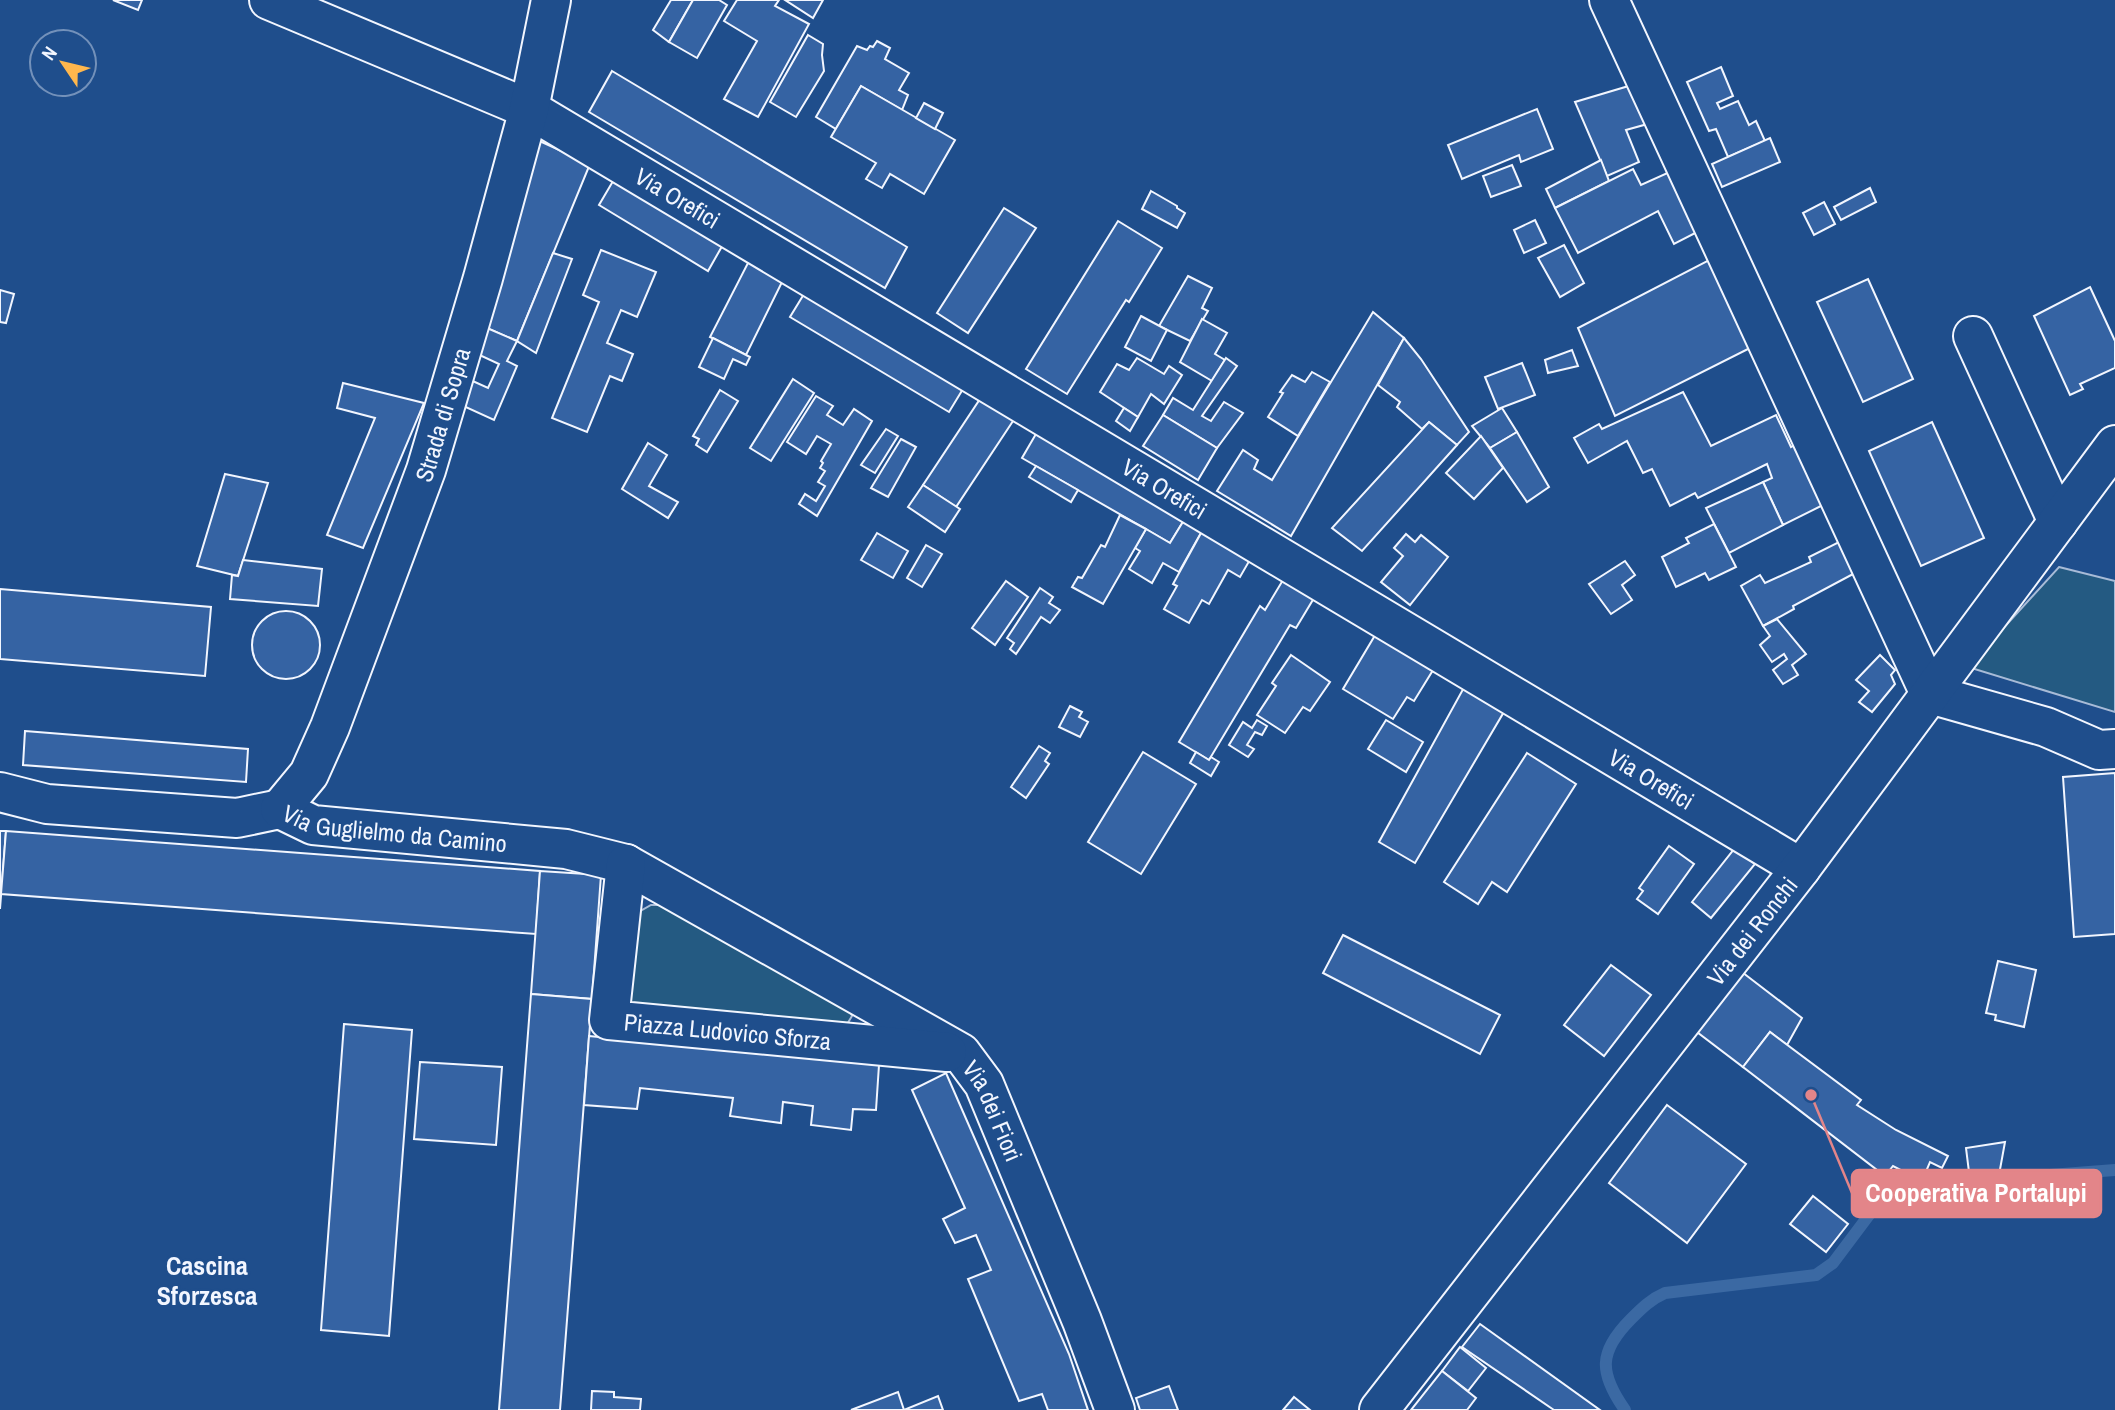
<svg xmlns="http://www.w3.org/2000/svg" width="2115" height="1410" font-family="'Archivo Narrow',sans-serif">
<rect width="100%" height="100%" fill="#1f4e8c"/>
<g fill="#245a82" stroke="#a8bbd7" stroke-width="2">
<polygon points="2059,567 2115,581 2115,712 1968,667"/>
<polygon points="651,905 662,905 849,1008 852,1016 846,1026 621,1002 637,913"/>
</g>
<g fill="none" stroke-linecap="round" stroke-linejoin="round">
<path stroke="#3b69a3" stroke-width="12" d="M1625 1410C1599 1373 1598 1352 1631 1319 1642 1308 1651 1299 1665 1293L1816 1275 1833 1263 1875 1207 1899 1184 1932 1189 2037 1176 2115 1170"/>
</g>
<g fill="#3563a3" stroke="#f2f6ff" stroke-width="2">
<polygon points="113,0 142,0 138,10"/>
<polygon points="671,0 693,0 669,42 653,30"/>
<polygon points="693,0 719,0 727,5 697,58 669,42"/>
<polygon points="737,0 779,0 775,6 809,24 758,117 724,99 757,41 724,21"/>
<polygon points="785,0 823,0 813,18"/>
<polygon points="808,35 823,44 822,55 824,71 796,117 770,102"/>
<polygon points="877,41 890,48 885,59 909,73 899,90 908,95 902,110 861,86 836,129 816,117 857,46 867,50 870,46 873,47"/>
<polygon points="1721,67 1733,96 1717,103 1720,109 1738,101 1749,125 1756,121 1765,141 1728,157 1716,129 1709,131 1687,82"/>
<polygon points="612,71 907,247 885,288 589,112"/>
<polygon points="1632,85 1651,123 1626,130 1639,162 1607,176 1575,102"/>
<polygon points="861,86 955,140 924,194 890,174 882,188 866,179 876,163 831,137"/>
<polygon points="924,103 943,113 935,129 916,118"/>
<polygon points="1537,109 1553,149 1521,162 1519,155 1462,179 1448,145"/>
<polygon points="533,138 590,164 517,341 480,325"/>
<polygon points="1770,138 1780,162 1722,187 1712,164"/>
<polygon points="1601,160 1609,181 1555,208 1546,189"/>
<polygon points="1512,165 1521,186 1491,197 1483,176"/>
<polygon points="1633,169 1641,185 1674,170 1703,229 1674,244 1658,211 1578,253 1555,208"/>
<polygon points="616,176 725,241 708,271 599,205"/>
<polygon points="1870,188 1876,202 1841,220 1834,207"/>
<polygon points="1151,191 1177,206 1177,208 1185,213 1177,228 1142,209"/>
<polygon points="1824,202 1835,224 1814,235 1803,213"/>
<polygon points="1004,208 1036,228 968,333 937,313"/>
<polygon points="1535,220 1546,243 1524,253 1514,230"/>
<polygon points="1118,221 1162,248 1129,302 1126,300 1067,394 1026,369"/>
<polygon points="1564,245 1584,283 1560,297 1538,258"/>
<polygon points="601,250 656,272 637,317 621,310 607,343 633,354 622,381 610,376 587,432 552,418 599,302 583,295"/>
<polygon points="553,253 572,259 536,353 517,341"/>
<polygon points="1713,258 1754,346 1615,416 1578,328"/>
<polygon points="750,259 785,276 746,355 710,337"/>
<polygon points="1188,276 1212,288 1202,308 1208,311 1190,341 1159,326"/>
<polygon points="1868,279 1913,379 1863,402 1817,302"/>
<polygon points="2090,287 2115,341 2115,368 2080,384 2083,389 2070,395 2034,316"/>
<polygon points="807,289 966,384 949,412 790,317"/>
<polygon points="0,290 14,294 6,323 0,322"/>
<polygon points="1373,312 1404,338 1291,536 1217,491 1243,450 1258,460 1254,469 1272,480"/>
<polygon points="1141,316 1167,330 1151,361 1125,347"/>
<polygon points="1202,319 1227,333 1215,354 1225,360 1212,381 1180,362"/>
<polygon points="480,325 517,341 507,361 517,366 494,420 459,404 466,378 488,388 499,364 473,352"/>
<polygon points="713,338 750,357 746,365 733,359 724,379 699,367"/>
<polygon points="1404,338 1421,359 1469,432 1457,445 1429,422 1422,429 1397,407 1400,402 1378,385"/>
<polygon points="1572,350 1578,366 1548,373 1545,360"/>
<polygon points="1137,358 1164,374 1169,366 1182,375 1164,404 1151,394 1138,417 1100,392 1117,364 1129,370"/>
<polygon points="1226,358 1237,366 1202,416 1211,421 1224,402 1243,413 1217,448 1163,415 1173,398 1193,410"/>
<polygon points="1522,363 1535,395 1498,409 1485,377"/>
<polygon points="1312,372 1330,382 1298,436 1268,417 1283,393 1280,392 1292,375 1305,382"/>
<polygon points="793,379 814,393 771,461 750,448"/>
<polygon points="343,383 424,403 363,548 327,535 375,418 337,408"/>
<polygon points="720,390 738,401 707,452 696,445 699,439 693,436"/>
<polygon points="986,390 1019,412 956,507 923,485"/>
<polygon points="1683,392 1711,446 1776,415 1791,447 1798,443 1825,504 1783,525 1763,482 1772,478 1767,464 1698,498 1695,493 1670,506 1652,469 1643,473 1627,441 1588,463 1574,438 1599,424 1602,429"/>
<polygon points="816,396 833,406 827,415 843,425 854,409 872,421 817,516 799,504 805,494 816,501 825,486 818,482 825,471 820,468 823,463 821,461 831,444 817,436 806,454 787,442"/>
<polygon points="1124,408 1138,417 1130,431 1116,421"/>
<polygon points="1502,408 1517,432 1490,448 1472,426"/>
<polygon points="1163,415 1217,448 1198,480 1143,446"/>
<polygon points="1429,422 1457,445 1362,551 1332,528"/>
<polygon points="1932,422 1984,538 1921,566 1869,451"/>
<polygon points="1040,427 1189,512 1170,543 1022,458"/>
<polygon points="886,429 898,436 875,473 861,465"/>
<polygon points="1517,432 1549,487 1527,502 1490,448"/>
<polygon points="1481,436 1503,468 1474,499 1446,473"/>
<polygon points="901,439 916,447 888,497 871,488"/>
<polygon points="648,443 667,455 649,486 678,502 668,518 622,489"/>
<polygon points="1036,466 1078,490 1071,502 1029,477"/>
<polygon points="225,474 268,483 238,576 197,566"/>
<polygon points="1763,482 1783,525 1729,553 1706,508"/>
<polygon points="923,485 960,509 945,532 908,507"/>
<polygon points="1189,512 1206,524 1179,572 1163,563 1152,583 1129,569 1140,551 1135,548 1146,529 1170,543"/>
<polygon points="1120,515 1146,529 1103,604 1072,587 1078,577 1082,578 1101,545 1105,547"/>
<polygon points="1206,524 1255,551 1240,577 1228,570 1209,604 1202,600 1189,623 1164,609 1177,586 1173,584"/>
<polygon points="1714,524 1736,567 1709,580 1705,573 1676,587 1662,557 1689,543 1686,538"/>
<polygon points="877,533 908,551 893,578 861,560"/>
<polygon points="1406,534 1415,542 1421,535 1448,557 1410,605 1381,582 1403,556 1394,548"/>
<polygon points="1841,541 1855,573 1793,606 1794,609 1763,626 1741,586 1760,575 1765,583 1811,562 1809,557"/>
<polygon points="926,545 942,554 922,587 907,578"/>
<polygon points="243,560 322,569 318,606 230,599 232,575 238,576"/>
<polygon points="1625,561 1635,575 1622,585 1632,600 1611,614 1589,584"/>
<polygon points="1286,575 1317,593 1296,628 1290,625 1209,760 1179,742 1260,606 1265,610"/>
<polygon points="1006,581 1028,597 995,645 972,628"/>
<polygon points="1040,588 1053,597 1049,603 1060,610 1050,623 1041,617 1016,654 1010,649 1014,643 1007,638"/>
<polygon points="0,589 211,607 205,676 0,659"/>
<circle cx="286" cy="645" r="34"/>
<polygon points="1777,619 1806,654 1792,665 1798,675 1783,684 1773,670 1787,659 1784,654 1772,662 1760,645 1770,636 1763,626"/>
<polygon points="1380,627 1438,662 1414,701 1407,697 1393,719 1343,689"/>
<polygon points="1291,655 1330,682 1310,711 1303,707 1285,733 1257,715 1276,686 1272,683"/>
<polygon points="1880,655 1895,670 1891,675 1895,684 1872,712 1859,702 1869,691 1856,680"/>
<polygon points="1467,682 1508,705 1415,863 1379,842"/>
<polygon points="1070,706 1082,712 1079,717 1088,722 1080,737 1059,727"/>
<polygon points="1257,720 1267,726 1262,735 1255,732 1247,745 1254,749 1248,757 1229,745 1243,722 1252,728"/>
<polygon points="1386,720 1423,742 1406,772 1368,749"/>
<polygon points="25,731 248,749 246,782 23,765"/>
<polygon points="1039,746 1050,753 1045,761 1049,764 1026,798 1011,787"/>
<polygon points="1143,752 1196,784 1141,874 1088,842"/>
<polygon points="1196,752 1209,760 1211,757 1219,762 1211,776 1190,763"/>
<polygon points="1527,753 1576,784 1507,892 1492,882 1478,904 1444,882"/>
<polygon points="2115,773 2115,934 2074,937 2063,777"/>
<polygon points="0,831 6,831 0,909"/>
<polygon points="6,831 540,871 536,934 1,894"/>
<polygon points="1669,846 1694,864 1658,914 1637,899 1643,891 1639,888"/>
<polygon points="1735,848 1755,864 1711,918 1692,902"/>
<polygon points="540,871 601,875 592,999 531,994"/>
<polygon points="1343,935 1500,1015 1480,1054 1323,973"/>
<polygon points="1998,961 2036,970 2024,1027 1995,1020 1996,1015 1986,1013"/>
<polygon points="1611,965 1651,995 1604,1056 1564,1025"/>
<polygon points="1738,969 1802,1018 1787,1045 1770,1032 1743,1067 1693,1029"/>
<polygon points="531,994 592,999 560,1410 499,1410"/>
<polygon points="344,1024 412,1030 389,1336 321,1330"/>
<polygon points="1770,1032 1861,1100 1857,1105 1896,1130 1948,1156 1942,1168 1930,1162 1922,1181 1893,1166 1885,1176 1743,1067"/>
<polygon points="589,1036 879,1065 876,1110 853,1109 851,1130 811,1125 813,1106 783,1102 781,1123 730,1116 733,1098 640,1088 637,1109 584,1105"/>
<polygon points="420,1062 502,1067 496,1145 414,1139"/>
<polygon points="946,1073 1069,1354 1088,1410 1048,1410 1042,1394 1019,1401 968,1279 991,1270 976,1235 955,1243 943,1219 965,1208 912,1090"/>
<polygon points="1667,1105 1746,1164 1687,1243 1609,1183"/>
<polygon points="2005,1142 1999,1175 1970,1180 1966,1148"/>
<polygon points="1813,1196 1848,1224 1826,1252 1790,1224"/>
<polygon points="1480,1324 1600,1410 1554,1410 1462,1347"/>
<polygon points="1460,1347 1486,1368 1468,1391 1442,1371"/>
<polygon points="1442,1371 1476,1398 1467,1410 1411,1410"/>
<polygon points="1169,1386 1178,1410 1140,1410 1136,1398"/>
<polygon points="592,1391 614,1392 614,1397 641,1399 640,1410 591,1410"/>
<polygon points="898,1392 904,1410 938,1396 943,1410 851,1410"/>
<polygon points="1294,1397 1310,1410 1283,1410"/>
</g>
<g fill="none" stroke-linecap="round" stroke-linejoin="round">
<g stroke="#f2f6ff" stroke-width="42">
<g id="minor">
<path id="s1" d="M269 0 529 109 1801 868"/>
<polyline points="1609,0 1930,694 2046,727 2099,750 2115,749"/>
<polyline points="1973,336 2058,522"/>
<path id="s2" d="M0 792 47 804 237 818 280 809 313 825 566 849 626 864 961 1053 984 1084 1082 1321 1115 1410"/>
<path id="s3" d="M280 809 309 774 330 727 426 470 483 278 529 109 551 0"/>
<path id="s4" d="M626 864 609 1020 947 1052"/>
<path id="s5" d="M1379 1410 1801 868 2115 445"/>
</g>
</g>
<use href="#minor" stroke="#1f4e8c" stroke-width="38"/>
</g>
<g text-anchor="middle" dominant-baseline="central" stroke-width="5" stroke-linejoin="round" paint-order="stroke">
<g font-size="24" fill="#f2f6ff" stroke="#1f4e8c">
<text stroke="none"><textPath href="#s1" startOffset="455">Via Orefici</textPath></text>
<text stroke="none"><textPath href="#s3" startOffset="429">Strada di Sopra</textPath></text>
<text stroke="none"><textPath href="#s1" startOffset="1022">Via Orefici</textPath></text>
<text stroke="none"><textPath href="#s1" startOffset="1589">Via Orefici</textPath></text>
<text stroke="none"><textPath href="#s2" startOffset="401">Via Guglielmo da Camino</textPath></text>
<text stroke="none"><textPath href="#s5" startOffset="607">Via dei Ronchi</textPath></text>
<text stroke="none"><textPath href="#s4" startOffset="276">Piazza Ludovico Sforza</textPath></text>
<text stroke="none"><textPath href="#s2" startOffset="1087">Via dei Fiori</textPath></text>
</g>
<g font-size="26" font-weight="bold" fill="#f2f6ff" stroke="#1f4e8c">
<text x="207" y="1265">Cascina<tspan x="207" dy="30">Sforzesca</tspan></text>
</g>
</g>
<path fill="none" stroke="#e38589" stroke-width="2.5" d="M1811 1095L1852 1193"/>
<circle fill="#e38589" stroke="#1f4e8c" stroke-width="2.5" cx="1811" cy="1095" r="7"/>
<rect fill="#e38589" stroke="#e38589" stroke-width="2.5" x="1852" y="1170" width="249" height="47" rx="7"/>
<g font-size="26" text-anchor="middle" font-weight="bold" fill="#fff">
<text x="1976" y="1202">Cooperativa Portalupi</text>
</g>
<g transform="translate(63 63) rotate(305)"><circle r="33" fill="#1f4e8c" stroke="#7391ba" stroke-width="2"/>
<path d="M0-5L12 26L0 18L-12 26Z" fill="#ffb74d"/>
<text y="-10" font-size="19" font-weight="bold" text-anchor="middle" fill="#f2f6ff">N</text>
</g>
</svg>
